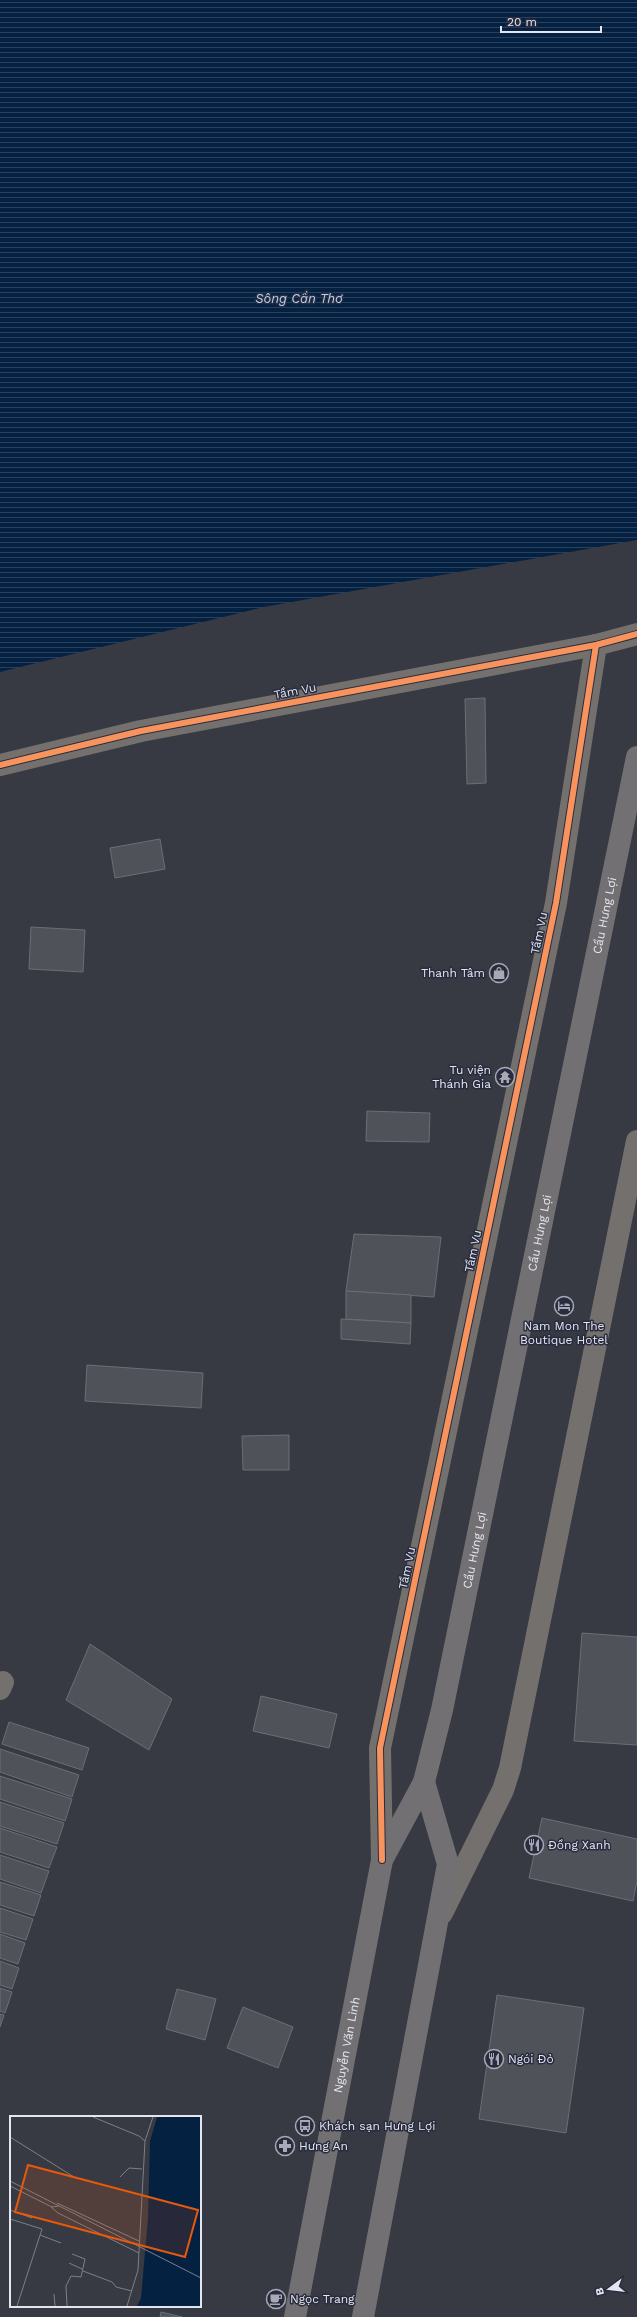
<svg xmlns="http://www.w3.org/2000/svg" width="637" height="2317" font-family="'Work Sans',sans-serif">
<defs>
<pattern id="water-rules" width="6" height="5" patternUnits="userSpaceOnUse"><rect width="6" height="5" fill="#052142"/><path d="M0 2.5h6" fill="none" stroke="#29415e"/></pattern>
</defs>
<rect width="100%" height="100%" fill="#383a43"/>
<polygon fill="url(#water-rules)" points="0,0 637,0 637,540 264,607 0,672"/>
<g fill="#50525a" stroke="#6c6e77">
<polygon points="485,698 486,783 467,784 465,699"/>
<polygon points="160,839 165,869 115,878 110,848"/>
<polygon points="31,927 85,930 83,972 29,969"/>
<polygon points="367,1111 430,1113 429,1142 366,1141"/>
<polygon points="354,1234 441,1237 434,1297 346,1291"/>
<polygon points="346,1291 411,1295 411,1323 346,1319"/>
<polygon points="341,1319 411,1323 410,1344 341,1339"/>
<polygon points="87,1365 203,1373 201,1408 85,1401"/>
<polygon points="289,1435 289,1470 243,1470 242,1436"/>
<polygon points="582,1633 637,1637 637,1745 574,1741"/>
<polygon points="90,1644 172,1699 149,1750 66,1700"/>
<polygon points="261,1696 337,1714 329,1748 253,1731"/>
<polygon points="9,1722 89,1748 82,1770 2,1744"/>
<polygon points="0,1749 79,1775 72,1797 0,1772"/>
<polygon points="0,1776 72,1799 65,1821 0,1799"/>
<polygon points="0,1802 64,1823 57,1844 0,1826"/>
<polygon points="542,1818 637,1839 637,1881 633,1901 529,1878"/>
<polygon points="0,1828 57,1847 49,1868 0,1852"/>
<polygon points="0,1855 49,1871 41,1893 0,1879"/>
<polygon points="0,1882 41,1895 34,1916 0,1905"/>
<polygon points="0,1908 33,1919 26,1940 0,1932"/>
<polygon points="0,1934 25,1943 18,1964 0,1958"/>
<polygon points="0,1961 19,1968 12,1989 0,1985"/>
<polygon points="0,1988 12,1992 5,2013 0,2011"/>
<polygon points="177,1989 216,1999 205,2040 166,2029"/>
<polygon points="497,1995 584,2008 566,2133 479,2119"/>
<polygon points="243,2007 293,2027 278,2068 227,2048"/>
<polygon points="0,2014 4,2015 0,2027"/>
<polygon points="161,2312 182,2317 160,2317"/>
</g>
<g fill="none" stroke-linecap="round" stroke-linejoin="round">
<g stroke="#74706e" stroke-width="22">
<polyline points="0,1689 3,1682"/>
<polyline points="382,1860 380,1748 556,903 596,645"/>
<polyline points="442,1913 503,1790 510,1768 637,1141"/>
</g>
<polyline stroke="#74706e" stroke-width="22" points="0,765 141,731 596,645 637,634"/>
<g stroke="#727072" stroke-width="22">
<path id="s1" d="M295 2317 382 1860 424 1782 442 1710 637 757"/>
<polyline points="363,2317 448,1864 424,1782"/>
</g>
<g stroke="#292c3e" stroke-width="8">
<g id="cycleway">
<polyline points="0,765 141,731 596,645 637,634"/>
<polyline points="382,1860 380,1748 556,903 596,645"/>
</g>
</g>
<use href="#cycleway" stroke="#f8935d" stroke-width="6"/>
</g>
<defs>
<g id="shop-ring" transform="scale(1)"><circle r="9.5" fill="#292c3e" stroke="#a7aab4" stroke-width="1.5"/><path d="M-5-2.5h2.3a2.7 3.5 0 0 1 5.4 0H5L5.5 6h-11ZM-1.5-2.5h3a1.5 2.3 0 0 0-3 0Z" fill="#a7aab4"/></g>
<g id="temple-ring" transform="scale(1)"><circle r="9.5" fill="#292c3e" stroke="#a7aab4" stroke-width="1.5"/><path d="M0-6L5-2H3V0L6.5 2.5H4V6H1.5V3h-3V6H-4V2.5H-6.5L-3 0V-2H-5Z" fill="#a7aab4"/></g>
<g id="hotel-ring" transform="scale(1)"><circle r="9.5" fill="#292c3e" stroke="#a7aab4" stroke-width="1.5"/><path d="M-6-4.5h1.5V1H6V5H4.5V3h-9V5H-6ZM-4 0a1.8 1.8 0 1 1 3.6 0ZM.5 0V-2.5h3Q6-2.5 6 0Z" fill="#a7aab4"/></g>
<g id="restaurant-ring" transform="scale(1)"><circle r="9.5" fill="#292c3e" stroke="#a7aab4" stroke-width="1.5"/><path d="M-5-6h1v4h1v-4h1v4h1v-4h1v5L-1.5 .5V6h-2V.5L-5-1ZM5-6V6H3V1.5H1.5Q1.5-4 5-6Z" fill="#a7aab4"/></g>
<g id="bus-ring" transform="scale(1)"><circle r="9.5" fill="#292c3e" stroke="#a7aab4" stroke-width="1.5"/><path d="M-5-6H5V4H4V6H2V4H-2V6H-4V4H-5ZM-3.5-4V0h7V-4ZM-3.5 1.2v1.5H-2V1.2ZM2 1.2v1.5H3.5V1.2Z" fill="#a7aab4"/></g>
<g id="pharmacy-ring" transform="scale(1)"><circle r="9.5" fill="#292c3e" stroke="#a7aab4" stroke-width="1.5"/><path d="M-2-6h4v4h4v4h-4v4h-4v-4h-4v-4h4Z" fill="#a7aab4"/></g>
<g id="cafe-ring" transform="scale(1)"><circle r="9.5" fill="#292c3e" stroke="#a7aab4" stroke-width="1.5"/><path d="M-5.5-4.5H6V0H3Q3 3.5 0 3.5H-2.5Q-5.5 3.5-5.5 0ZM3-3.2v2h1.7v-2ZM-6 4.5H4V6H-6Z" fill="#a7aab4"/></g>
</defs>
<g fill-rule="evenodd">
<use href="#shop-ring" x="499" y="973"/>
<use href="#temple-ring" x="505" y="1077"/>
<use href="#hotel-ring" x="564" y="1306"/>
<use href="#restaurant-ring" x="534" y="1845"/>
<use href="#restaurant-ring" x="494" y="2059"/>
<use href="#bus-ring" x="305" y="2126"/>
<use href="#pharmacy-ring" x="285" y="2146"/>
<use href="#cafe-ring" x="276" y="2299"/>
</g>
<g text-anchor="middle" dominant-baseline="central" stroke-width="3" stroke-linejoin="round" paint-order="stroke">
<g font-size="12" fill="#e3e6f1" stroke="#292c3e">
<text transform="translate(295 691) rotate(-11)">Tầm Vu</text>
<text stroke="none"><textPath href="#s1" startOffset="1439">Cầu Hưng Lợi</textPath></text>
<text transform="translate(539 933) rotate(-78)">Tầm Vu</text>
<text stroke="none"><textPath href="#s1" startOffset="1115">Cầu Hưng Lợi</textPath></text>
<text transform="translate(473 1251) rotate(-78)">Tầm Vu</text>
<text stroke="none"><textPath href="#s1" startOffset="791">Cầu Hưng Lợi</textPath></text>
<text transform="translate(407 1568) rotate(-78)">Tầm Vu</text>
<text stroke="none"><textPath href="#s1" startOffset="277">Nguyễn Văn Linh</textPath></text>
</g>
<g font-size="12" fill="#e3e6f1" stroke="#292c3e" text-anchor="start">
<text x="485" y="973" text-anchor="end">Thanh Tâm</text>
<text x="491" y="1070" text-anchor="end">Tu viện<tspan x="491" dy="14">Thánh Gia</tspan></text>
<text x="564" y="1326" text-anchor="middle">Nam Mon The<tspan x="564" dy="14">Boutique Hotel</tspan></text>
<text x="548" y="1845">Đồng Xanh</text>
<text x="508" y="2059">Ngói Đỏ</text>
<text x="319" y="2126">Khách sạn Hưng Lợi</text>
<text x="299" y="2146">Hưng An</text>
<text x="290" y="2299">Ngọc Trang</text>
</g>
<g font-size="13" font-style="italic" fill="#b2d2f9" stroke="#292c3e">
<text x="299" y="298">Sông Cần Thơ</text>
</g>
</g>
<g transform="translate(10 2116)">
<rect width="191" height="191" fill="#383a43"/>
<path d="M147 1H191V190H127L131 182 138 102 140 25Z" fill="#052142"/>
<path fill="none" stroke="#7c7f89" stroke-width="1" d="M83 1 129 20 135 25M0 21 64 61M110 61 119 52 132 53M0 65 191 162M0 70 42 91 49 90M47 87 129 125M41 91 48 97 129 137M0 94 22 102M0 103 32 113 7 190M30 119 51 127M59 147 72 153M73 155 102 166 106 171 122 175M44 178 45 190M57 190 56 170 61 160 71 161 75 143 62 138M117 190 128 154 135 25 143 1"/>
<path fill="#e8590c" fill-opacity="0.15" stroke="#e8590c" stroke-width="2" d="M18 49 188 94 175 141 5 96Z"/>
<rect width="191" height="191" fill="none" stroke="#e3e6f1" stroke-width="2"/>
</g>
<g transform="translate(609 2289) rotate(255)" stroke="#292c3e" stroke-width="3" paint-order="stroke">
<path d="M0-3L7 15L0 10L-7 15Z" fill="#e3e6f1"/>
<text y="-6" font-size="11" font-weight="bold" text-anchor="middle" fill="#e3e6f1">B</text>
</g>
<path d="M501 26v6h100v-6" fill="none" stroke="#e3e6f1" stroke-width="2"/>
<text x="507" y="26" font-size="12" fill="#e3e6f1" stroke="#292c3e" stroke-width="3" paint-order="stroke">20 m</text>
</svg>
